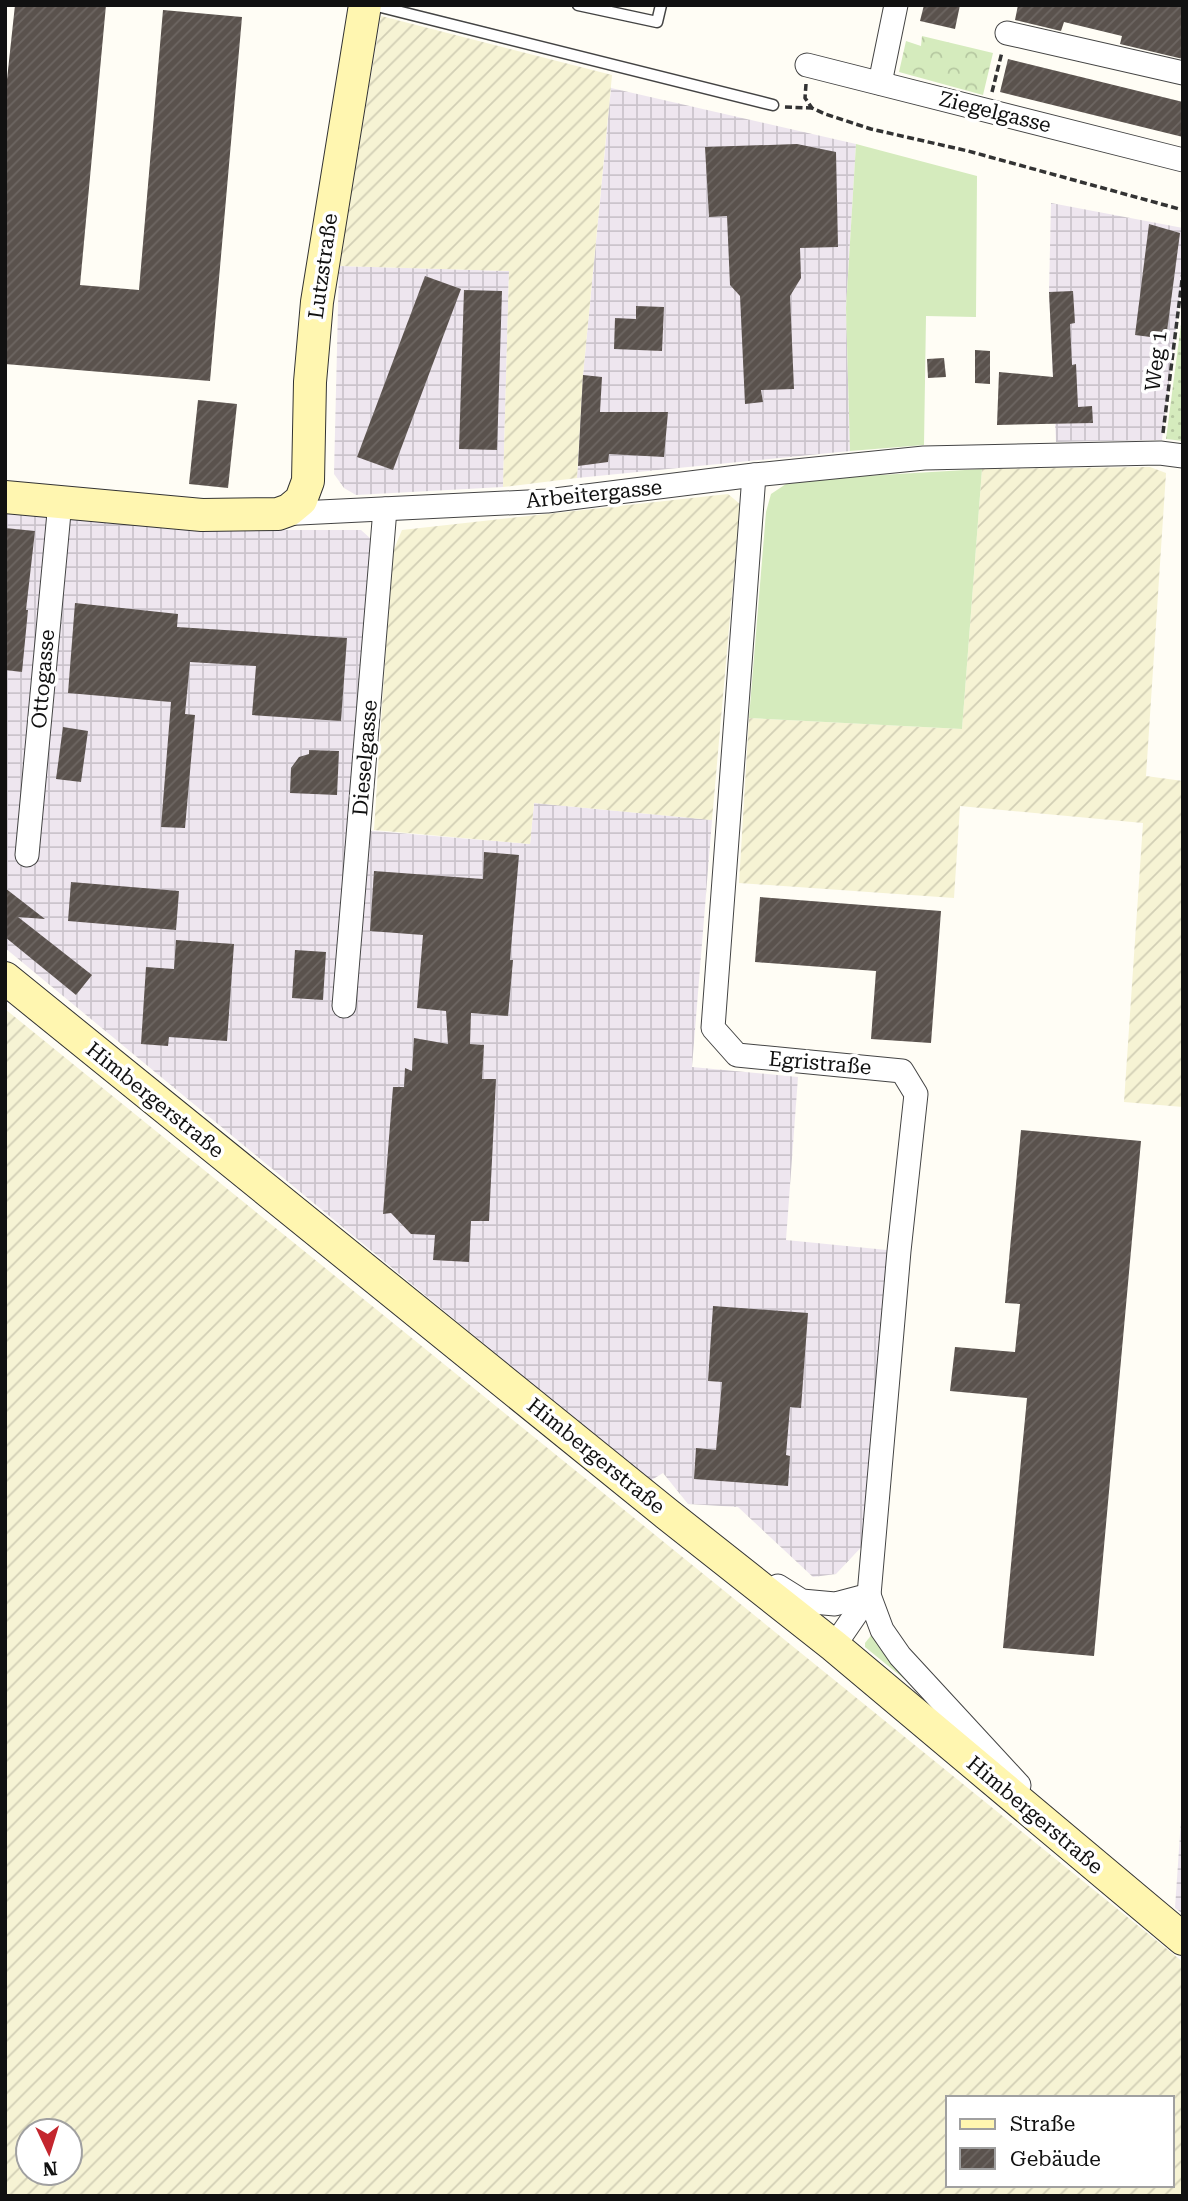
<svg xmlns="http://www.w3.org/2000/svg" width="1188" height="2201" font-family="'Roboto Serif',serif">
<defs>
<pattern id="industrial-grid" width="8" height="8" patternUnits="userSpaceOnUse" patternTransform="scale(1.75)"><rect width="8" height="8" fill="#eee6ef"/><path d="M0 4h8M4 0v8" fill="none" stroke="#cbc4cc"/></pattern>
<pattern id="farmland-furrows" width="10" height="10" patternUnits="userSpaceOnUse" patternTransform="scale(1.75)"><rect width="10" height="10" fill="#f6f3d4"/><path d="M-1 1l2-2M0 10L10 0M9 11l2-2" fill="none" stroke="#d2cfb5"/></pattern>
<pattern id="park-crowns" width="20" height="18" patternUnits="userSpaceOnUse" patternTransform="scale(1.75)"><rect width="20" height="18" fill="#d5ebbd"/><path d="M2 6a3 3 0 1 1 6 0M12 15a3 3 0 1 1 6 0" fill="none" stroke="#b6c8a1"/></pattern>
<pattern id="garden-dots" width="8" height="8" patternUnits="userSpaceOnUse" patternTransform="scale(1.75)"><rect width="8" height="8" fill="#d5ebbd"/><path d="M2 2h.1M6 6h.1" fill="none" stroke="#b6c8a1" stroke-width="1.8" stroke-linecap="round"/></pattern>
<pattern id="building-hatch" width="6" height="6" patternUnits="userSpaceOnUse" patternTransform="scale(1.75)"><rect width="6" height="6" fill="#5a524d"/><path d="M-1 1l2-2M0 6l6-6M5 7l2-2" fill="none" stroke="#6d6662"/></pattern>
</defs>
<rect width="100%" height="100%" fill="#fffdf5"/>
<g fill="url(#industrial-grid)">
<polygon points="611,88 856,144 846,308 850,451 577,478 583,375"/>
<polygon points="1051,203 1183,228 1183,272 1162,440 1056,442 1049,292"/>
<polygon points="339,266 509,271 503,487 356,495 344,488 334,474"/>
<polygon points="5,512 180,530 361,530 371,539 350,829 530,844 534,803 712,820 692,1067 798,1077 786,1240 887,1250 869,1539 836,1574 813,1577 738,1507 688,1504 663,1473 650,1481 5,948"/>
<polygon points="1183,1790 1183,1914 1175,1908"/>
</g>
<g fill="url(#farmland-furrows)" fill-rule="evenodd">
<polygon points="381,16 612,75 583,375 577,478 503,487 509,271 339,266"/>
<polygon points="1150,467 1166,473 1146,776 1183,781 1183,1107 1124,1102 1143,823 960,806 954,898 739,883 749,718 962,729 982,469"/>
<polygon points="728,494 740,504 712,820 534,803 530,844 374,830 392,554 402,530"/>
<path d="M5 1009 1183 1962V2196H5ZM948 2098H1172V2185H948ZM28 2131H70V2173H28Z"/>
</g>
<g fill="#d5ebbd">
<polygon points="856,144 977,176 976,317 926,316 924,445 850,451 846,308"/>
<polygon points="982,469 962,729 749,718 766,512 771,494 786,484 848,477"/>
<polygon points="873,1633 913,1686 865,1647 865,1643"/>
</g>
<polygon fill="url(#park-crowns)" points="922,36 993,53 983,95 899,72 906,41 921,46"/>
<polygon fill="url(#garden-dots)" points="1183,309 1183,441 1166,439"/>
<g fill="url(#building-hatch)">
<polygon points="15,5 106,5 80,285 139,290 163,10 242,17 210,381 5,364 5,98"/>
<polygon points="924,5 960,5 955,29 920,21"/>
<polygon points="1018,5 1183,5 1183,59 1120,44 1122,36 1064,22 1061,31 1015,20"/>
<polygon points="1008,59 1183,102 1183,137 1000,92"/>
<polygon points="797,144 836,152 838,247 800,248 801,278 790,296 794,389 761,390 763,402 745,404 740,296 730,285 727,216 709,217 705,147"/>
<polygon points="1149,224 1180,233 1166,339 1135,335"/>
<polygon points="425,276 461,289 393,470 357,457"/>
<polygon points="464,290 502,291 497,450 459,449"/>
<polygon points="1073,291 1075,323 1070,324 1072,365 1076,364 1078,407 1092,406 1093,423 997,425 999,372 1053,377 1049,292"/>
<polygon points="636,306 664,307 662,351 614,349 615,318 636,319"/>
<polygon points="975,350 990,351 990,384 975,383"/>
<polygon points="944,358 946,377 928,378 927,359"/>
<polygon points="583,375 602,377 600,412 668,412 664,457 609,454 608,462 578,466"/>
<polygon points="198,400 237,404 228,488 189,484"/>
<polygon points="5,528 35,531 26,610 28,610 22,672 5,670"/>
<polygon points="75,603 178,614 177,627 347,638 341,721 252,715 256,666 190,662 185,714 195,715 185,828 161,827 171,702 68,693"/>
<polygon points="63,727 88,731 81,782 56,779"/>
<polygon points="309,750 339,751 337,795 290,793 291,768 299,757 309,754"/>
<polygon points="484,852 519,855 510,960 513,960 508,1016 471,1013 470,1044 484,1045 482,1079 496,1079 489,1221 471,1221 469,1262 433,1260 435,1235 411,1234 391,1213 383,1214 393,1087 404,1087 405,1068 412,1071 414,1038 448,1044 446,1011 417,1008 423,935 370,931 374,871 483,879"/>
<polygon points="71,882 179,891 176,930 68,921"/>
<polygon points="5,888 45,919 18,917 92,975 76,995 5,937"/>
<polygon points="760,897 941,911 931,1043 871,1039 876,971 755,962"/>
<polygon points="176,940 234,944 227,1041 169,1037 168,1046 141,1044 146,967 174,969"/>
<polygon points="295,950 326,952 323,1000 292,998"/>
<polygon points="1021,1130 1141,1141 1094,1656 1003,1648 1027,1398 950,1391 955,1347 1015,1352 1020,1304 1005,1303"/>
<polygon points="713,1306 808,1313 801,1408 790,1407 786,1455 790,1456 788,1486 694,1479 696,1448 716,1450 722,1382 708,1381"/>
</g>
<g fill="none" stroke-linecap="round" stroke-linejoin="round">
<g stroke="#444" stroke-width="13">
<g id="lane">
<polyline points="373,5 773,105"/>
<polyline points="578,5 657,22 661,5"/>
</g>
</g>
<g stroke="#444" stroke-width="25">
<g id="street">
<polyline points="1007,33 1183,73"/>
<polyline points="807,65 1183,160"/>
<polyline points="880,83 896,5"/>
<polyline points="754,475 713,1028 737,1055 902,1071 916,1094 899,1251 869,1595 834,1646"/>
<polyline points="279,514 547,501 754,475 924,458 1160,453 1183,456"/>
<polyline points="27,855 60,502"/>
<polyline points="344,1006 385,509"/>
<polyline points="778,1586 802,1601 835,1604 869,1595 882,1630 900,1656 1019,1785"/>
</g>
</g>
<g stroke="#333" stroke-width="34">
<g id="secondary">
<polyline points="5,497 202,515 278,514 289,510 301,500 308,481 310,382 317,302 365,5"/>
<polyline points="5,978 667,1514 834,1646 1183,1939"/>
</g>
</g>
<g stroke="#333" stroke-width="3.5" stroke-dasharray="7 3.5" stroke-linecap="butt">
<polyline points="806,84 805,98 812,108 825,114 871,129 968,151 1183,210"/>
<polyline points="992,92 1002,52"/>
<polyline points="785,107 812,108"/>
<polyline points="1163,433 1183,272"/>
</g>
<use href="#lane" stroke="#fff" stroke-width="10"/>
<use href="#street" stroke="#fff" stroke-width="23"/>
<use href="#secondary" stroke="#fff6b0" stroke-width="32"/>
</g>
<g text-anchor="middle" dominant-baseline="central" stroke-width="7" stroke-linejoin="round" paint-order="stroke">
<g font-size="21" fill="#111" stroke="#fff">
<text transform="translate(995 112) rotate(14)">Ziegelgasse</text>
<text transform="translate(323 266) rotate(-82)">Lutzstraße</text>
<text transform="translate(1156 361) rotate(-83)">Weg 1</text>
<text transform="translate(594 494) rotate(-6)">Arbeitergasse</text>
<text transform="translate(43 679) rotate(-85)">Ottogasse</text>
<text transform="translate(365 758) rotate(-85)">Dieselgasse</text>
<text transform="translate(820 1063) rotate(5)">Egristraße</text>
<text transform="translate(155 1100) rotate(39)">Himbergerstraße</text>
<text transform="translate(596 1456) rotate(39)">Himbergerstraße</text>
<text transform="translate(1035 1815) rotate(40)">Himbergerstraße</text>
</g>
</g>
<rect width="1188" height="2201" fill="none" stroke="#111111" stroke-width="14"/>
<rect x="946" y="2096" width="228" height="91" fill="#ffffff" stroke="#a0a0a0" stroke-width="2"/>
<rect x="960" y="2119" width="35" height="10" fill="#fff6b0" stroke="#a0a0a0" stroke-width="2"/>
<text x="1010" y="2131" font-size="21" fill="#111111">Straße</text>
<rect x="960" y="2148" width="35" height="21" fill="url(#building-hatch)" stroke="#a0a0a0" stroke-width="2"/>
<text x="1010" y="2166" font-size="21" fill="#111111">Gebäude</text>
<g transform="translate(49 2152) rotate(176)"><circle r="33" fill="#ffffff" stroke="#a0a0a0" stroke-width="2"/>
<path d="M0-5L12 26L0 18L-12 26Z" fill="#c4262e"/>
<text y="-10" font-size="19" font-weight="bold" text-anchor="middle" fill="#111111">N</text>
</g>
</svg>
